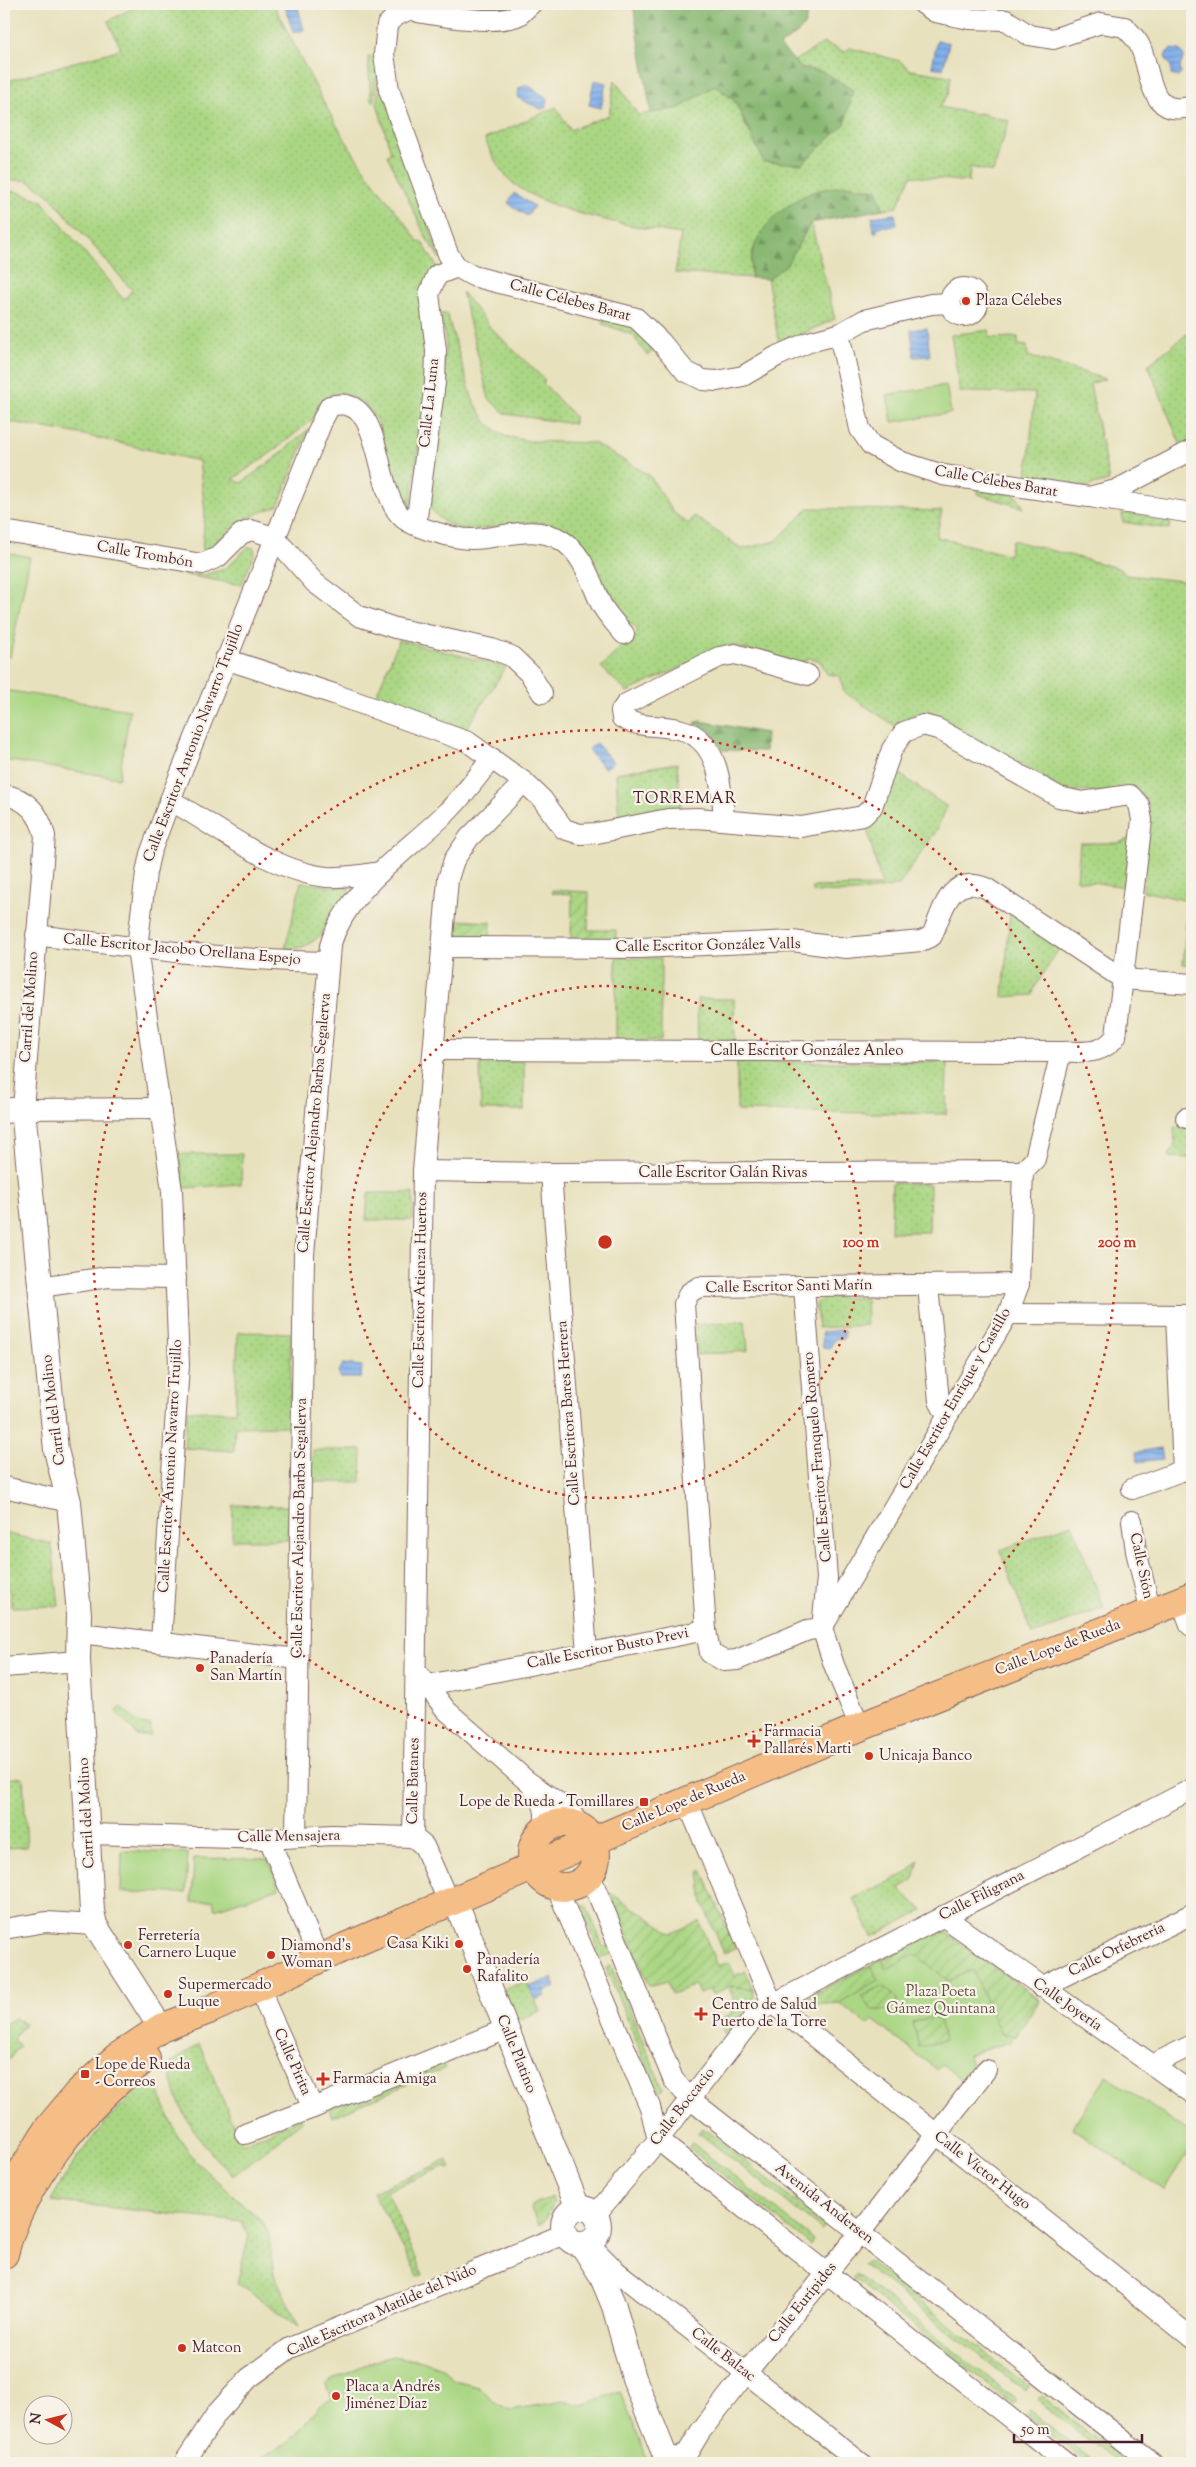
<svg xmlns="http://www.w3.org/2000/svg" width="1196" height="2467" font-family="'Sorts Mill Goudy',serif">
<defs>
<pattern id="grass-dots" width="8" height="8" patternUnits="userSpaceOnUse" patternTransform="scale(1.25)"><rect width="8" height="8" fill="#abd784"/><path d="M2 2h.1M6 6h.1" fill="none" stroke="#95b872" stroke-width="1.8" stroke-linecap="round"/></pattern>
<pattern id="forest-firs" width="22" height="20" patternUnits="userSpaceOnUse" patternTransform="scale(1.25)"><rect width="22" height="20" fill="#88b872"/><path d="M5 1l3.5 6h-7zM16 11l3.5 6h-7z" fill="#71955e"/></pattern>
<pattern id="garden-furrows" width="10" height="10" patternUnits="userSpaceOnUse" patternTransform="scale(1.25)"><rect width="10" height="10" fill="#abd784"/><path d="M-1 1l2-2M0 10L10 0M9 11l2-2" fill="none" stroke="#95b872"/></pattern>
<pattern id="water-rules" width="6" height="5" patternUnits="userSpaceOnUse" patternTransform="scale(1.25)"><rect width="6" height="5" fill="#80b1ec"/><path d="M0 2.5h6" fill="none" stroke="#6b8fbf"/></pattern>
</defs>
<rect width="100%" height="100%" fill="#f7f3e8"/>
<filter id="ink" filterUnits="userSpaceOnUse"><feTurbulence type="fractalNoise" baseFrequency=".02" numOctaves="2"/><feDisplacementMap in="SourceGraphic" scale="10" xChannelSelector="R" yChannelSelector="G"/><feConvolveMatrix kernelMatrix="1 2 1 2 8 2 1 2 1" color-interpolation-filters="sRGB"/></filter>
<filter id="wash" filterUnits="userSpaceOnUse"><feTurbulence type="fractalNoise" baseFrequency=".0096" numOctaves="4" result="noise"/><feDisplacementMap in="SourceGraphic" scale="20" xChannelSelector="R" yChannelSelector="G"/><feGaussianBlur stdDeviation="1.12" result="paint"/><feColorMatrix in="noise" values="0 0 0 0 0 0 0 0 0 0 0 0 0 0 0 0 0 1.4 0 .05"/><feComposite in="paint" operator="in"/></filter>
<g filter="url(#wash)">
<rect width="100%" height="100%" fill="#e8e1bd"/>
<g fill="url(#grass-dots)" stroke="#7a7b58">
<path d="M140 4H277L275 7C304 64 332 124 369 176 385 199 404 219 419 243L422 242 437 267 427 332 428 382 410 508 397 493 378 422 364 403 340 393 319 402 314 418 275 450 233 479 241 483 273 460 309 429 278 506C264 511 250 516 237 524 224 533 218 546 202 551L205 513 199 461 75 433 4 421V192L15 191 41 200 124 300 132 290 48 194 27 180 4 181V82L121 49 108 21Z"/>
<path d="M824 43 845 52 850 48 900 61 910 70 951 76 948 95 939 107 976 114 980 113 1009 121 993 172 970 167 969 182 911 176 897 207 883 209 877 190 845 185 750 267 752 278 675 273 681 234C632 226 552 214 513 183 500 172 491 154 485 139L556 107 570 130 609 115 615 80 638 115 680 108 715 85 735 100 746 127 823 72 801 68 794 61Z"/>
<polygon points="368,57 376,57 379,74 376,78 374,101 371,101"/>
<polygon points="379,78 440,259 427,239 387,155 391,153 377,103"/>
<polygon points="811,223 835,319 779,344 760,238"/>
<polygon points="462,292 491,328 545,380 543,383 574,416 574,424 506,414 489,399"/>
<path d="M441 314H447L472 398 486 422 504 436 529 441 594 443 649 475 674 513 689 524 694 516 742 549 776 541 809 508 942 511 936 537 1009 555 1012 540 1118 568 1126 575 1192 582V965L1183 964 1188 901 1143 891 1149 804 1104 792 1063 791 1038 774 930 712C916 713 907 716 897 727L844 692 840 676 827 674 820 661 810 658 797 664 730 645 627 692 601 667 638 631C629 621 613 609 607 597 604 590 603 582 600 575 594 558 577 538 562 528 558 526 552 525 547 524 503 515 458 552 428 504L446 344Z"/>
<polygon points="989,330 990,338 1018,337 1018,345 1027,346 1028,356 1105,379 1090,384 1109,481 1085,487 1027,479 1035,393 960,392 951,335"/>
<polygon points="1192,330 1192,442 1181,446 1148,365"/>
<polygon points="248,547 254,548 255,553 241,585 181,574 204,575 225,569"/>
<polygon points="399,640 506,667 464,732 375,698"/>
<polygon points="677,763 681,809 619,820 616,773"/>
<path d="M895 771 947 807 936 831 899 885C871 893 842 893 813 892V887L882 886 866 825Z"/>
<polygon points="1131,838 1125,887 1077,880 1080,843 1118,843"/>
<path d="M301 882 349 889 350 892C333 917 319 952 285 949Z"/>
<polygon points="1010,913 1060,947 1034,989 1033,995 1003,997"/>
<rect x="616" y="958" width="45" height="83"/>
<polygon points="697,999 734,999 735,1041 698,1041"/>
<polygon points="480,1061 524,1061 524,1110 481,1110"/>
<polygon points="737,1062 947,1062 946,1114 737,1111"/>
<polygon points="1174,1127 1192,1128 1192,1158 1168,1157 1175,1145"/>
<polygon points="179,1154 242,1154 241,1184 184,1188"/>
<polygon points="892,1183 930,1184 929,1232 891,1232"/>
<polygon points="368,1193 413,1193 413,1220 366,1220"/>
<polygon points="823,1297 866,1298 867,1325 818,1328 816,1304"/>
<polygon points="745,1321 748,1351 697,1355 695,1325"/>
<polygon points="238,1332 291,1333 290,1426 235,1427 234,1451 184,1448 187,1410 235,1412"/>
<polygon points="313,1450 362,1450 361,1482 312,1482"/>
<polygon points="233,1505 289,1506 288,1540 232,1540"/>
<polygon points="1072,1524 1104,1608 1032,1635 1000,1550"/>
<polygon points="4,1533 52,1544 59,1606 12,1607 4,1563"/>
<polygon points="122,1707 138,1724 151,1725 151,1736 138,1736 116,1712"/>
<polygon points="23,1777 27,1847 4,1848 4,1779"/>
<polygon points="919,1860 914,1879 899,1889 923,1910 872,1937 854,1898 907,1873"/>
<polygon points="586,1905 603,1946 610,1947 613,1953 597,1960 594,1953 598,1948 581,1908"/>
<polygon points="611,1966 663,2089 658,2093 606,1968"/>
<polygon points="526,1981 540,2011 516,2021 503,1990"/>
<polygon points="731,1986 753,1989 754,1998 725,2035 721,2026 724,2024 722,2018 732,2014 730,2007 736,2004 730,1991"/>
<polygon points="14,2019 25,2023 13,2039 20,2046 4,2065 4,2024"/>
<path d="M199 2044 242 2144 301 2118 302 2121 233 2176C204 2148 169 2104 171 2063Z"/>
<path d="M149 2081 154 2082 157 2088 177 2135 195 2161 263 2222 268 2232 274 2274 299 2326 237 2283 249 2236 242 2222 51 2201C75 2155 109 2114 149 2081Z"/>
<polygon points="703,2128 825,2225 822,2230 699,2133"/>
<polygon points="692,2143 814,2240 811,2245 688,2148"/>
<polygon points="867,2260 1028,2386 1025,2391 863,2264"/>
<polygon points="856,2274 1017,2400 1014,2405 853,2278"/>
<polygon points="1042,2396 1127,2463 1118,2463 1038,2401"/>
<polygon points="1030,2411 1097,2463 1088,2463 1026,2415"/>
</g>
<g fill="url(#forest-firs)" stroke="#696c4e">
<polygon points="476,4 523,4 505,12 455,12 457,7"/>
<path d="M633 4H807C808 32 799 30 780 46L801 68 823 72 853 90 845 124 802 164 764 162 735 101 715 85 680 108 651 113Z"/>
<path d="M845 185 877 190 883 209 811 223 787 264 769 279 752 278C745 240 773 213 804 196 815 189 833 188 845 185Z"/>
<polygon points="700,721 766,733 765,751 722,750 710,731 695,723"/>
</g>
<g fill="#abd784" stroke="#7a7b58">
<polygon points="946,385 951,413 892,422 887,395"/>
<polygon points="4,552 30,557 10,657 4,655"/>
<polygon points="4,690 130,710 119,778 4,760"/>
<polygon points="122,1851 188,1853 186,1893 121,1892"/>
<polygon points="194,1858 268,1859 279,1888 215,1909 213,1900 192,1903"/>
<polygon points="941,1929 1040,2000 1010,2042 968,2055 973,2073 965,2083 942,2064 937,2070 873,2020 868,2025 840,2003 804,2005 801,2000"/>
<polygon points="1107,2076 1192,2134 1192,2147 1164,2190 1072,2128"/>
<polygon points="392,2356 422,2361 444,2369 454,2381 479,2387 493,2401 510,2410 563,2401 583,2405 620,2391 649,2463 254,2463 290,2441 322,2404 331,2399 326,2385 330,2381 368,2363"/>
</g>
<g fill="url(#garden-furrows)" stroke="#7a7b58">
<polygon points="604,317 632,327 655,350 647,356 633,335 603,324"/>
<polygon points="978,490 1016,495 1024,508 977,494"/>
<polygon points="1122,513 1171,518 1169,529 1123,522"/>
<polygon points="552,890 589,892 588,930 616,930 616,940 571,940 572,894 552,893"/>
<polygon points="457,920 491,922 490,939 460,937 456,930"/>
<polygon points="702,1870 736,1948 724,1953 703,1904 699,1872"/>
<polygon points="609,1892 672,1933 699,1921 717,1966 729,1962 734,1976 745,1971 753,1989 731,1986 712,1995 709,1989 699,1994 695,1985 672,1994 667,1981 649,1986"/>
<path d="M941 1929 1040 2000 1016 2035 1001 2034C990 2014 983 1992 973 1970L948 1981 916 1954 886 1969 882 1960Z"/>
<polygon points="871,1965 878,1980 839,2003 804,2005 801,2000"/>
<path d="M882 1986 896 1997 898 2008 894 2014C876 2003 876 2021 861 1996Z"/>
<polygon points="933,2017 940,2023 944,2041 919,2047 913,2022"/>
<polygon points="441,2061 445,2068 332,2117 329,2109"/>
<polygon points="447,2160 451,2168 447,2169 445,2166 387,2191 423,2275 418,2276 373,2192"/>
<polygon points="551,2197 554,2203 544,2222 538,2225 531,2209 533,2205"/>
</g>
<g fill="url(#water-rules)" stroke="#65688c">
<polygon points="297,4 304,30 293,33 285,6"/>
<polygon points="937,40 949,43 943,69 932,67"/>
<polygon points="1172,49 1180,50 1184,56 1180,67 1181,74 1178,77 1171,75 1171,66 1165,57 1167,52"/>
<polygon points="594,80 606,83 601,108 589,105"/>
<polygon points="527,85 546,97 548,101 545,108 541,109 518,98 519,88"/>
<polygon points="514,193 534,206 527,216 508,203"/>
<polygon points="895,214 897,225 877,227 877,232 874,232 872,217"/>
<polygon points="927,328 930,356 914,357 911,330"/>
<polygon points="596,743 613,762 605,769 588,750"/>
<polygon points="841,1330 845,1332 844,1338 835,1339 829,1349 823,1348 822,1332"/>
<polygon points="343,1364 362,1366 361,1378 341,1378 338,1373"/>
<polygon points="1161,1448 1163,1459 1137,1462 1136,1452"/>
<polygon points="552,1978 556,1987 543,1992 545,1996 535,2000 529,1987"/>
</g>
</g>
<g filter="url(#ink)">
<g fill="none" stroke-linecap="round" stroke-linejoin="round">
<g stroke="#81635e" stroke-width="22">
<g id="minor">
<polyline points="440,4 408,10 396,16 387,25 384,54 389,90 448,254 457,267 473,276 636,318 661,342 685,371 703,380 717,381 743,376 777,356 809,342 839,334 864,320 931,304 951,303"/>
<path d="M923 4 935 12 969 19 1006 20 1029 35 1053 39 1101 23 1125 27C1130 33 1137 39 1140 46 1152 72 1148 120 1192 106"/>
<path d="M418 12C441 16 498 26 519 15 523 12 527 7 531 4"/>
<circle cx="964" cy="302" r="14"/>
<polyline points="839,334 860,429 871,445 902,462 943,475 1089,497 1116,490 1192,450"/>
<polyline points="1095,498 1192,513"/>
<polyline points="416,524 435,383 436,350 429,294 437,275 457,267"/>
<polyline points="4,531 202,564 218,557 241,534 251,530 274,537"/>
<polyline points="274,537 315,583 359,616 395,628 492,649 511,656 530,674 542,693"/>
<path d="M225 659 334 694 468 742 524 782 542 799 564 829 580 834 597 833 668 819 697 818 801 827 863 816 872 807 892 749 904 732 923 725 938 729 1059 797 1082 802 1130 795 1139 804 1142 820 1116 1036C1102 1056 1083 1051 1061 1052L434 1050"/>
<path d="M4 795C27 798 40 814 45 836L23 1109 161 1108"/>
<path d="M170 800C216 826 273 872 327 877 345 878 362 875 380 872"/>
<path d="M724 820C722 788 719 740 682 730 661 724 641 729 622 718L621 711 626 704 719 657 735 654 808 675"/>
<path d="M36 935C132 947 231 961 328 962"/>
<path d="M442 947 640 948 792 941 846 948 921 941 932 936C943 909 950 874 986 888L1123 979 1192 984"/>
<polyline points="1186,1118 1192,1118"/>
<polyline points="423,1171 551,1173 1023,1171"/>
<polyline points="551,1173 587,1653"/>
<polyline points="928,1286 939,1401 947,1416"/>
<polyline points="40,1287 108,1277 176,1278"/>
<polyline points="804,1287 827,1578 822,1628 834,1665 860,1727"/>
<polyline points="1008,1314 1192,1315"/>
<polyline points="1176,1315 1183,1471"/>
<polyline points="4,1487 69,1502"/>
<polyline points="1132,1489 1192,1467"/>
<polyline points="1132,1521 1136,1551 1151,1612"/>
<polyline points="822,1628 1008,1314 1019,1284 1023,1171 1035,1159 1061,1052"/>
<polyline points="706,1630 684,1304 689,1293 699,1287 1019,1284"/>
<polyline points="80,1633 298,1659"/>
<path d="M161 1642 179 1365 172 1191 137 948 146 873 150 854 170 800 323 419 330 406C386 391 372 492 403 518 415 528 455 539 471 539 501 539 533 523 561 540 584 554 590 581 601 604 606 614 616 624 624 634"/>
<polyline points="4,1667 78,1661"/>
<polyline points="421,1677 446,1710 527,1781 569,1810 582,1828"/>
<polyline points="428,1685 706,1630 710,1653 724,1661 737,1660 808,1630 822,1628"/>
<path d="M532 1787C544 1801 548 1812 543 1830"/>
<polyline points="687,1801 772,2003 1192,2338"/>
<polyline points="89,1834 269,1839 332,1835 413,1837 424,1846 449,1903"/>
<path d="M296 1837 304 1255 330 946C347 889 404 854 445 814 462 798 477 777 492 758"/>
<polyline points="413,1837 423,1171 448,879 454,860 469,838 524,782"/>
<polyline points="269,1839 319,1959"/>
<polyline points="590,1875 673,2079 690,2099 1152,2463"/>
<polyline points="556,1886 650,2107 658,2140 1067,2463"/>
<polyline points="943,1916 1192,2093"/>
<polyline points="4,1929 46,1922 95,1925"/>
<polyline points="261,1986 267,2007 313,2108 506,2029"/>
<polyline points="1041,1987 1192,1914"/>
<polyline points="1152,2065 1192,2045"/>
<polyline points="245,2134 313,2108"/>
<polyline points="596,2214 658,2140 759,2011 1192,1789"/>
<polyline points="589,2244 616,2271 861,2463"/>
<polyline points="663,2455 677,2458 688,2452 700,2432 746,2373 870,2220 986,2070"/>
<polyline points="184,2463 217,2413 249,2378 290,2348 564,2234"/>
</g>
</g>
<g stroke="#81635e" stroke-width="26">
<g id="tertiary">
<polyline points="4,1111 23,1109 56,1450 69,1502 79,1614 78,1661 92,1911 95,1925 161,2028"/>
<polyline points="1183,1600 1192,1624"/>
<polyline points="455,1900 578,2208"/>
<circle cx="581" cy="2226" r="18"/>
<polyline points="582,2245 601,2275 614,2306 634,2378 668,2463"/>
</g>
</g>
<g stroke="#81635e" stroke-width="30">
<g id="primary">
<circle cx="564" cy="1855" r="32"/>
<polyline points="4,2208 18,2178 47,2130 77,2094 116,2058 161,2028 209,2010 345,1947 860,1727 1192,1596"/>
<path d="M4 2254C22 2180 86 2104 146 2058"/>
</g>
</g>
<use href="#minor" stroke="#fff" stroke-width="20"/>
<use href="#tertiary" stroke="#fff" stroke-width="24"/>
<use href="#primary" stroke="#f6be87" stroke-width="28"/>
</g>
</g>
<g fill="none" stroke="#c8321e" stroke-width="2.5" stroke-dasharray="2.5 5">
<circle cx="605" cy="1242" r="256"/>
<circle cx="605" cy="1242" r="512"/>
</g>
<g fill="#c8321e" stroke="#f7f3e8" stroke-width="2">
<circle cx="966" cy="301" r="5"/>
<circle cx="200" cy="1668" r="5"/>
<path d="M751.5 1733.5h5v5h5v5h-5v5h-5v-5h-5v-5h5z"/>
<circle cx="869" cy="1756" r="5"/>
<rect x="639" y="1797" width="10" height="10" rx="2.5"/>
<circle cx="459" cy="1944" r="5"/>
<circle cx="128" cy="1945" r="5"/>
<circle cx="271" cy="1955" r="5"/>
<circle cx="467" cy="1969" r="5"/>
<circle cx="168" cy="1994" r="5"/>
<path d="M698.5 2006.5h5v5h5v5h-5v5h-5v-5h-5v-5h5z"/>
<rect x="80" y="2069" width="10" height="10" rx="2.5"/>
<path d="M320.5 2071.5h5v5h5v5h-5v5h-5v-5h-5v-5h5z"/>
<circle cx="182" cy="2348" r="5"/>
<circle cx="336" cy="2396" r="5"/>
</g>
<g text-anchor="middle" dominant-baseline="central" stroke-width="4.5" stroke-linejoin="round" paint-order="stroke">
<g font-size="15" fill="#4a1f2b" stroke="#f7f3e8">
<text transform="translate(570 301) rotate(15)">Calle Célebes Barat</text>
<text transform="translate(430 403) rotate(-84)">Calle La Luna</text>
<text transform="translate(996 482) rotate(10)">Calle Célebes Barat</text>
<text transform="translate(145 555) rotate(10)">Calle Trombón</text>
<text transform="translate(194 743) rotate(-69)">Calle Escritor Antonio Navarro Trujillo</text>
<text transform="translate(708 946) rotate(-1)">Calle Escritor González Valls</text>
<text transform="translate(182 950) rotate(5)">Calle Escritor Jacobo Orellana Espejo</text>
<text transform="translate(30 1007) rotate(-86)">Carril del Molino</text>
<text x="807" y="1051">Calle Escritor González Anleo</text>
<text transform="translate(315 1123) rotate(-85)">Calle Escritor Alejandro Barba Segalerva</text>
<text x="723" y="1173">Calle Escritor Galán Rivas</text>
<text transform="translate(789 1287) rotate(-1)">Calle Escritor Santi Marín</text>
<text transform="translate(421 1290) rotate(-89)">Calle Escritor Atienza Huertos</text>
<text transform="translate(956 1399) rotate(-60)">Calle Escritor Enrique y Castillo</text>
<text transform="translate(54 1410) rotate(-97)">Carril del Molino</text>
<text transform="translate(569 1413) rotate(-94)">Calle Escritora Bares Herrera</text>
<text transform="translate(818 1457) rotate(-95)">Calle Escritor Franquelo Romero</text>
<text transform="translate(171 1466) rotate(-87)">Calle Escritor Antonio Navarro Trujillo</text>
<text transform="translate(300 1528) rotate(-89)">Calle Escritor Alejandro Barba Segalerva</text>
<text transform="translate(1141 1566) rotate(78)">Calle Sión</text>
<text transform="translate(1058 1648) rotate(-21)">Calle Lope de Rueda</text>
<text transform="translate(608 1649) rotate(-11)">Calle Escritor Busto Previ</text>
<text transform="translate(414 1781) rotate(-89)">Calle Batanes</text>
<text transform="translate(684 1802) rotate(-23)">Calle Lope de Rueda</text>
<text transform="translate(87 1813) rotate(-93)">Carril del Molino</text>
<text transform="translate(289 1837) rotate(-1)">Calle Mensajera</text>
<text transform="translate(982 1896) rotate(-27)">Calle Filigrana</text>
<text transform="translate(1117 1950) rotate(-26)">Calle Orfebrería</text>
<text transform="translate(1067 2005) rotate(35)">Calle Joyería</text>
<text transform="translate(516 2054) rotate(68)">Calle Platino</text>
<text transform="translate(292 2062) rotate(66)">Calle Pirita</text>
<text transform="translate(683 2107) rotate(-52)">Calle Boccacio</text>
<text transform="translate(982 2171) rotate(38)">Calle Víctor Hugo</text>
<text transform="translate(824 2204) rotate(38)">Avenida Andersen</text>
<text transform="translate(803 2303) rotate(-51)">Calle Eurípides</text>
<text transform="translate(382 2311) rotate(-24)">Calle Escritora Matilde del Nido</text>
<text transform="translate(723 2355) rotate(38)">Calle Balzac</text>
</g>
<g font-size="15" fill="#4a1f2b" stroke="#f7f3e8" text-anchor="start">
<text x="976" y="301">Plaza Célebes</text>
<text x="210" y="1659">Panadería<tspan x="210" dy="17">San Martín</tspan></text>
<text x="764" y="1732">Farmacia<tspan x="764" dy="17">Pallarés Marti</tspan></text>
<text x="879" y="1756">Unicaja Banco</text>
<text x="634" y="1802" text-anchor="end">Lope de Rueda - Tomillares</text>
<text x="138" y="1936">Ferretería<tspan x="138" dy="17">Carnero Luque</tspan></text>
<text x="449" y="1944" text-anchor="end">Casa Kiki</text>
<text x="281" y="1946">Diamond's<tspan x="281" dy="17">Woman</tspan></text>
<text x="477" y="1960">Panadería<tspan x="477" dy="17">Rafalito</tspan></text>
<text x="178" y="1985">Supermercado<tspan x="178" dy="17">Luque</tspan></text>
<text x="712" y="2005">Centro de Salud<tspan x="712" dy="17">Puerto de la Torre</tspan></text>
<text x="95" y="2065">Lope de Rueda<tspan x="95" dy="17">- Correos</tspan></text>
<text x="333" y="2079">Farmacia Amiga</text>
<text x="192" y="2348">Matcon</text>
<text x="346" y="2387">Placa a Andrés<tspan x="346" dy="17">Jiménez Díaz</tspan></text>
</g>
<g font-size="15" fill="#624d41" stroke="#f7f3e8">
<text x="941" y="1992">Plaza Poeta<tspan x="941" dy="17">Gámez Quintana</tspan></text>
</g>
<g font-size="16" letter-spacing="1" fill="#4a1f2b" stroke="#f7f3e8">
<text x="685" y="799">TORREMAR</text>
</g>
</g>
<circle cx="605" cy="1242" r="8" fill="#c8321e" stroke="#f7f3e8" stroke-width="2.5"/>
<g font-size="15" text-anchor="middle" font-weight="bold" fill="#c8321e" stroke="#f7f3e8" stroke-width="4.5" stroke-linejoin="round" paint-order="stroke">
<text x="861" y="1247">100 m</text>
<text x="1117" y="1247">200 m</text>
</g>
<rect width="1196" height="2467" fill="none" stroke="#f7f3e8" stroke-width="20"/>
<g transform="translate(48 2420) rotate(277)"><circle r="24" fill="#f7f3e8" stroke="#b29e9c"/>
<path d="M0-4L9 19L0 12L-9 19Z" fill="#c8321e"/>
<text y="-8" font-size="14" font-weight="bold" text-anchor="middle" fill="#4a1f2b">N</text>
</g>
<path d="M1014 2434v8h128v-8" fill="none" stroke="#4a1f2b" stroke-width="2.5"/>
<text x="1021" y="2434" font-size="15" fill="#4a1f2b" stroke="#f7f3e8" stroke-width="4" paint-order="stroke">50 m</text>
</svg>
